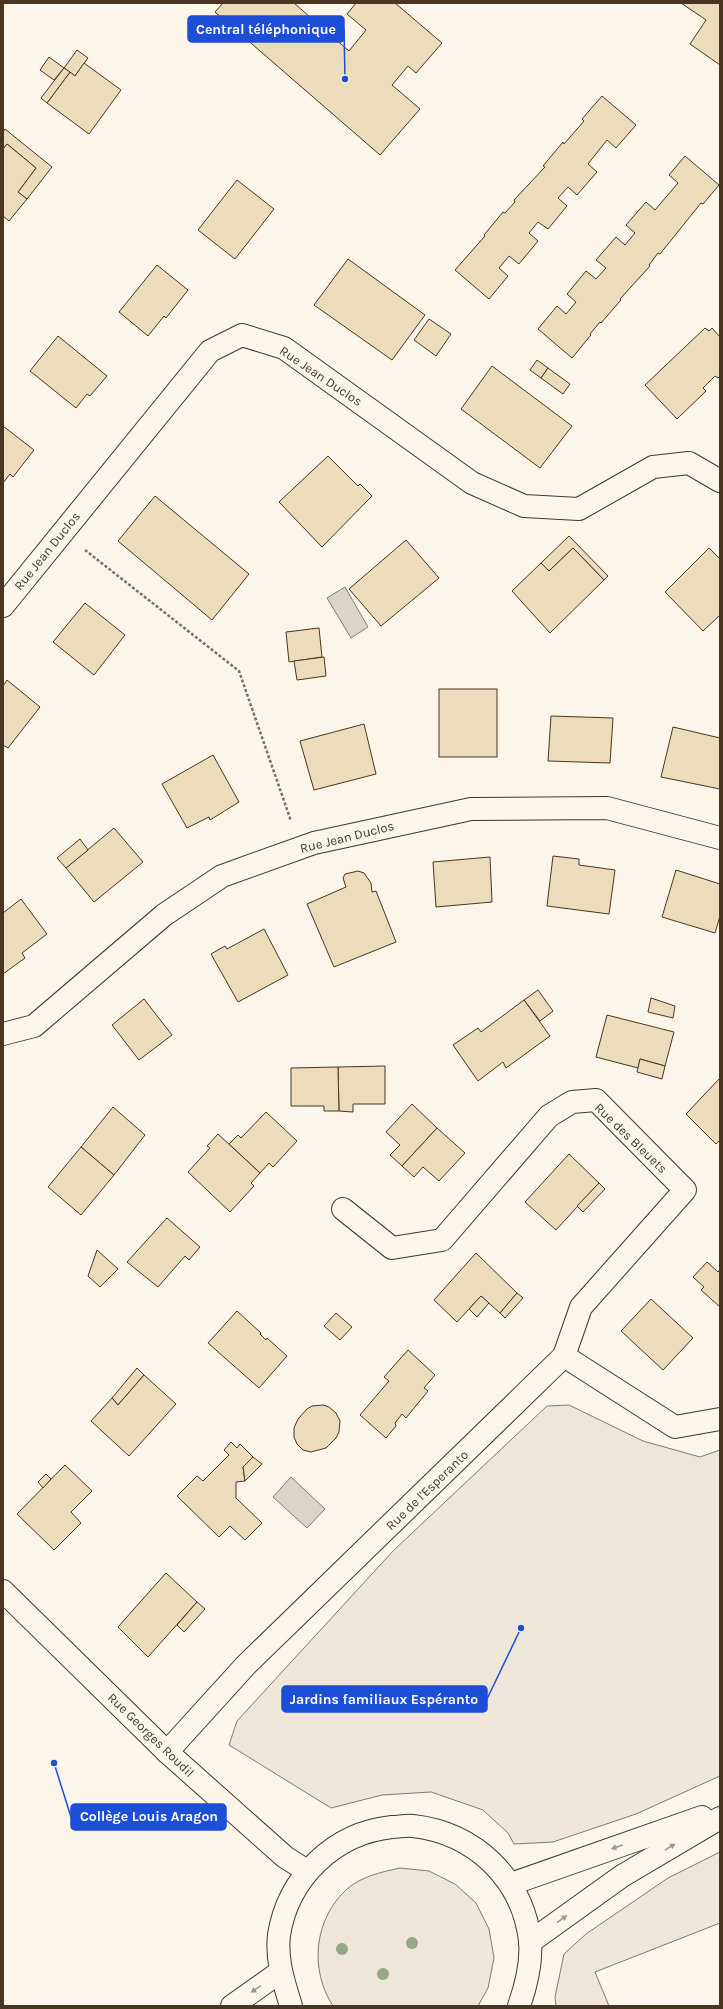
<svg xmlns="http://www.w3.org/2000/svg" width="723" height="2009" font-family="Karla,sans-serif">
<rect width="100%" height="100%" fill="#fbf6e9"/>
<g fill="#ede6d9" stroke="#887966">
<polygon points="569,1405 643,1441 700,1457 720,1450 720,1776 636,1814 553,1842 514,1844 508,1833 483,1810 431,1792 382,1795 331,1808 229,1745 237,1721 393,1551 547,1406"/>
<polygon points="720,1852 720,1923 595,1972 609,2006 556,2006 555,1997 564,1954 586,1934 668,1878"/>
<path d="M400 1868 429 1871 455 1884 476 1903 489 1929 494 1958 488 1988 478 2006H333C309 1969 314 1919 347 1889 362 1876 382 1872 400 1868Z"/>
</g>
<g fill="#dcd4c6" stroke="#887966">
<polygon points="345,587 368,627 351,638 327,598"/>
<polygon points="291,1477 325,1509 307,1528 273,1497"/>
</g>
<g fill="#ecdcbc" stroke="#4a3520">
<polygon points="223,3 294,3 349,51 366,30 347,14 356,3 395,3 442,43 416,73 408,66 392,85 420,109 380,155 215,12"/>
<polygon points="681,3 720,3 720,65 690,44 706,20"/>
<polygon points="77,50 88,58 75,76 64,68"/>
<polygon points="49,57 64,68 54,80 40,70"/>
<polygon points="84,63 121,90 89,134 47,103 70,72 75,76"/>
<polygon points="64,68 70,72 47,103 41,98"/>
<polygon points="602,96 636,125 616,148 607,140 588,164 597,172 577,195 568,187 558,198 567,206 548,229 538,222 529,233 538,241 519,264 509,256 499,268 508,276 489,299 455,270 485,236 484,235 503,212 505,213 515,202 514,200 545,167 543,166 563,142 564,144 584,121 582,119"/>
<polygon points="5,129 52,167 27,199 18,192 36,168 7,144 3,149 3,132"/>
<polygon points="7,144 36,168 18,192 27,199 9,221 3,216 3,149"/>
<polygon points="685,156 719,185 703,204 701,203 660,254 658,253 649,265 650,266 620,299 621,300 601,323 600,322 590,334 591,335 572,358 538,329 557,306 566,314 576,302 567,294 586,271 596,279 606,268 596,260 616,237 625,245 635,233 626,225 646,202 655,210 678,183 669,175"/>
<polygon points="237,180 274,209 235,259 198,230"/>
<polygon points="348,259 425,315 392,360 314,305"/>
<polygon points="157,265 188,290 166,318 164,316 148,336 119,312"/>
<polygon points="429,319 451,334 436,356 414,340"/>
<polygon points="705,328 709,331 712,328 720,337 720,376 718,378 715,376 703,388 706,391 677,419 645,385"/>
<polygon points="58,336 107,376 90,396 87,394 76,408 30,371"/>
<polygon points="537,360 548,368 541,378 530,370"/>
<polygon points="492,366 572,426 540,468 461,409"/>
<polygon points="548,368 570,384 563,394 541,378"/>
<polygon points="3,426 34,450 13,477 10,474 3,483"/>
<polygon points="328,456 358,486 360,484 372,496 322,547 279,502"/>
<polygon points="155,496 249,574 212,620 118,541"/>
<polygon points="569,536 608,576 604,580 573,548 549,571 541,563"/>
<polygon points="406,540 439,578 381,626 349,589"/>
<polygon points="573,548 604,580 550,633 512,591 541,563 549,571"/>
<polygon points="709,548 720,559 720,615 703,631 665,592"/>
<polygon points="85,603 125,635 94,675 53,642"/>
<polygon points="319,628 322,657 289,662 286,632"/>
<polygon points="324,657 326,676 297,680 294,661"/>
<polygon points="7,680 40,707 8,748 3,745 3,686"/>
<rect x="439" y="689" width="58" height="68"/>
<polygon points="551,716 613,718 610,763 548,761"/>
<polygon points="364,724 376,774 314,790 300,741"/>
<polygon points="673,727 720,738 720,789 661,777"/>
<polygon points="213,755 239,802 210,820 209,817 187,828 162,784"/>
<polygon points="114,828 143,862 94,902 66,868"/>
<polygon points="80,839 88,850 66,868 57,858"/>
<polygon points="553,856 579,859 579,865 615,870 609,914 547,906"/>
<polygon points="490,857 492,902 436,907 433,862"/>
<polygon points="676,870 720,884 720,916 715,933 662,917"/>
<polygon points="358,871 364,873 371,883 372,892 376,891 396,942 334,967 307,904 346,887 343,878 345,874"/>
<polygon points="21,899 47,934 22,953 25,958 3,974 3,913"/>
<polygon points="264,929 288,975 238,1002 211,954 225,946 227,949"/>
<polygon points="538,990 553,1011 540,1021 524,1000"/>
<polygon points="651,998 675,1006 673,1018 648,1012"/>
<polygon points="144,999 172,1035 139,1060 112,1025"/>
<polygon points="524,1000 550,1036 506,1068 503,1062 478,1081 453,1045 478,1028 481,1032"/>
<polygon points="607,1015 674,1032 665,1066 640,1059 638,1068 596,1057"/>
<polygon points="640,1059 665,1066 662,1079 637,1072"/>
<polygon points="385,1066 385,1104 353,1104 353,1112 339,1111 338,1067"/>
<polygon points="338,1067 339,1111 324,1111 324,1106 291,1106 291,1068"/>
<polygon points="720,1078 720,1140 716,1144 686,1114"/>
<polygon points="412,1104 437,1128 402,1166 390,1155 400,1145 386,1132"/>
<polygon points="113,1107 145,1135 114,1175 81,1147"/>
<polygon points="266,1112 297,1141 273,1167 269,1163 260,1173 229,1144 238,1135 241,1138"/>
<polygon points="437,1128 465,1153 439,1181 423,1167 414,1177 402,1166"/>
<polygon points="218,1134 260,1173 251,1183 254,1186 230,1212 188,1172 210,1148 207,1146"/>
<polygon points="81,1147 114,1175 81,1215 48,1187"/>
<polygon points="569,1154 599,1183 556,1230 525,1202"/>
<polygon points="599,1183 605,1189 583,1212 577,1206"/>
<polygon points="167,1218 200,1247 189,1260 185,1256 158,1287 127,1262"/>
<polygon points="97,1250 118,1269 100,1287 88,1276"/>
<polygon points="476,1253 517,1293 500,1313 481,1296 457,1322 434,1300"/>
<polygon points="707,1262 718,1272 720,1269 720,1307 701,1290 704,1287 693,1277"/>
<polygon points="517,1293 523,1298 505,1318 500,1313"/>
<polygon points="481,1296 489,1303 477,1317 469,1309"/>
<polygon points="651,1299 693,1338 663,1370 621,1331"/>
<polygon points="237,1311 261,1333 260,1334 266,1340 267,1338 287,1356 259,1388 208,1343"/>
<polygon points="336,1313 352,1327 340,1340 324,1326"/>
<polygon points="408,1350 435,1375 424,1388 428,1391 406,1418 402,1414 395,1423 396,1426 386,1438 360,1415 389,1381 384,1377"/>
<polygon points="137,1368 144,1375 118,1405 112,1398"/>
<polygon points="144,1375 176,1404 129,1456 91,1421 112,1398 118,1405"/>
<polygon points="323,1405 329,1407 336,1413 340,1421 339,1432 336,1438 326,1448 311,1452 303,1450 297,1444 294,1437 294,1428 298,1419 307,1409 312,1406"/>
<polygon points="231,1442 237,1448 240,1444 253,1457 243,1467 245,1481 236,1482 236,1498 262,1523 245,1540 230,1526 219,1537 177,1496 197,1476 203,1481 229,1455 224,1450"/>
<polygon points="253,1457 262,1464 245,1481 243,1467"/>
<polygon points="65,1465 92,1491 71,1512 81,1523 54,1550 17,1514"/>
<polygon points="46,1474 51,1479 43,1488 38,1482"/>
<polygon points="166,1573 197,1602 148,1657 118,1627"/>
<polygon points="197,1602 205,1609 184,1632 177,1625"/>
</g>
<g fill="none" stroke-linecap="round" stroke-linejoin="round">
<g stroke="#4a3520" stroke-width="24">
<g id="minor">
<polyline points="3,606 210,351 242,335 284,348 472,483 524,506 579,509 653,467 689,463 720,481"/>
<polyline points="3,1034 34,1026 164,915 222,876 314,843 471,809 607,808 720,838"/>
<polyline points="343,1209 392,1248 442,1240 549,1116 572,1102 596,1100 685,1190 581,1307 564,1356"/>
<polyline points="3,1591 167,1752 285,1857 307,1871"/>
<polyline points="167,1752 246,1665 564,1356 675,1427 720,1419"/>
</g>
</g>
<g stroke="#4a3520" stroke-width="24">
<g id="primary">
<polyline points="511,1884 702,1817"/>
<polyline points="530,1942 622,1876 720,1818"/>
<polyline points="232,2006 280,1972"/>
<path d="M291 2006C284 1983 276 1960 279 1935 288 1878 334 1833 392 1827 399 1827 406 1825 413 1826 475 1833 523 1879 530 1941 532 1963 526 1986 519 2006"/>
</g>
</g>
<polyline stroke="#7f6f5c" stroke-width="2.5" stroke-dasharray="3 2" stroke-linecap="butt" points="85,550 239,671 291,821"/>
<use href="#minor" stroke="#fbf6e9" stroke-width="22"/>
<use href="#primary" stroke="#fbf6e9" stroke-width="22"/>
</g>
<g fill="#96a887">
<circle cx="412" cy="1943" r="6"/>
<circle cx="342" cy="1949" r="6"/>
<circle cx="383" cy="1974" r="6"/>
</g>
<defs><path id="oneway-solid" d="M-6-.8H1V-3.2L6.5 0L1 3.2V.8H-6Z"/></defs>
<g fill="#a29684">
<use href="#oneway-solid" transform="translate(617 1847) rotate(161)"/>
<use href="#oneway-solid" transform="translate(670 1847) rotate(-31)"/>
<use href="#oneway-solid" transform="translate(562 1919) rotate(-36)"/>
<use href="#oneway-solid" transform="translate(256 1989) rotate(145)"/>
</g>
<g text-anchor="middle" dominant-baseline="central" stroke-width="3" stroke-linejoin="round" paint-order="stroke">
<g font-size="13" fill="#4a3520" stroke="#fbf6e9">
<text transform="translate(321 376) rotate(34)">Rue Jean Duclos</text>
<text transform="translate(47 551) rotate(-51)">Rue Jean Duclos</text>
<text transform="translate(347 837) rotate(-14)">Rue Jean Duclos</text>
<text transform="translate(631 1138) rotate(44)">Rue des Bleuets</text>
<text transform="translate(427 1490) rotate(-44)">Rue de l'Esperanto</text>
<text transform="translate(151 1735) rotate(44)">Rue Georges Roudil</text>
</g>
</g>
<path fill="none" stroke="#1d4ed8" stroke-width="1.5" d="M345 79L344 29M521 1628L487 1699M54 1763L71 1817"/>
<g fill="#1d4ed8" stroke="#fbf6e9" stroke-width="1.5">
<circle cx="345" cy="79" r="4"/>
<circle cx="521" cy="1628" r="4"/>
<circle cx="54" cy="1763" r="4"/>
</g>
<g fill="#1d4ed8" stroke="#1d4ed8" stroke-width="1.5">
<rect x="188" y="16" width="156" height="26" rx="4"/>
<rect x="282" y="1686" width="205" height="26" rx="4"/>
<rect x="71" y="1804" width="155" height="26" rx="4"/>
</g>
<g font-size="14" text-anchor="middle" font-weight="bold" fill="#fff">
<text x="266" y="34">Central téléphonique</text>
<text x="384" y="1704">Jardins familiaux Espéranto</text>
<text x="149" y="1821">Collège Louis Aragon</text>
</g>
<rect width="723" height="2009" fill="none" stroke="#4a3520" stroke-width="8"/>
</svg>
